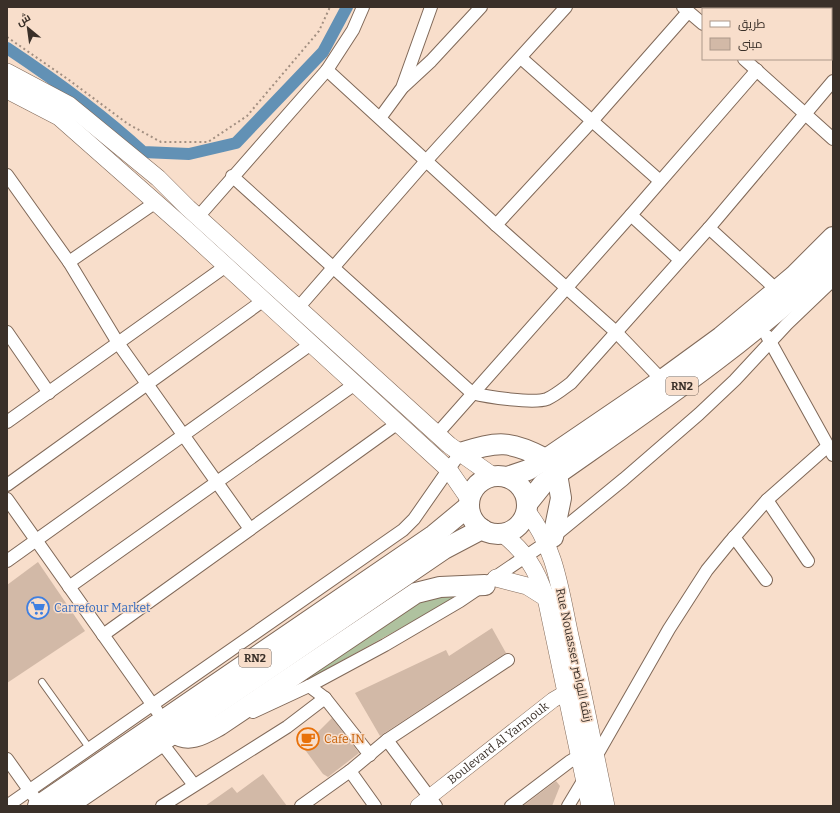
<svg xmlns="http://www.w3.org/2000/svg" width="840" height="813" font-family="Bitter,Cairo,serif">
<rect width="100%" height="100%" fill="#f8decb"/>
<polygon fill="#afc29f" points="458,593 455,598 305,681 302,680 421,597"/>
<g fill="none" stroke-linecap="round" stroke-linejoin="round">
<path stroke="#6291b5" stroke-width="12" d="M7 48C55 80 101 113 143 152L189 154 236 143 323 52 347 7"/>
</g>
<g fill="#d2b9a7">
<polygon points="38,562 85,631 7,683 7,585"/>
<polygon points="492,628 506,653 380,736 355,693 446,650 449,656"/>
<polygon points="332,718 359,753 328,777 323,774 303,747"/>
<polygon points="263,774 287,806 205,806 232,787 237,793"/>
<polygon points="556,781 560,786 552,806 523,806"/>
</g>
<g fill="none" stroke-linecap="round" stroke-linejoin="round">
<g stroke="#806959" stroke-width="8">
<polyline id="service" points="42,682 90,749"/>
</g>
<g stroke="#806959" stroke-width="14">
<g id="minor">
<polyline points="683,7 703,24"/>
<polyline points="521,58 660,181"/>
<polyline points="744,59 833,139"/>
<polyline points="327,70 496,225 616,332 662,380"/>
<polyline points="404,86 431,61 481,7"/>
<polyline points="380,118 402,88 431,7"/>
<polyline points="7,175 69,262 118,343 250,529"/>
<path d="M232 176 472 393C487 397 534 404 547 399 556 395 564 388 571 383L709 228 833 81"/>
<polyline points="631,215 680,260"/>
<polyline points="198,217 327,70 353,30 363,7"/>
<polyline points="496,225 592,121 688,12"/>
<polyline points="709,228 777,290"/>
<polyline points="69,262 156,202"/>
<polyline points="298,308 426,161 566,7"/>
<polyline points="7,332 49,393"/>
<polyline points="767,336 833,455"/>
<polyline points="7,422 226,266"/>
<polyline points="437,434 631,215 757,70"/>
<polyline points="7,485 264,300"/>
<polyline points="7,499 157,711"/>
<polyline points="767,500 808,561"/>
<polyline points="734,537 766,580"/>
<polyline points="7,561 311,344"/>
<polyline points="69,587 355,384"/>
<polyline points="103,635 398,423"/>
<polyline points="309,686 325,698 370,755"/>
<polyline points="253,712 309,686 385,645 460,601 547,542 624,479 699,414 735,380 787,324 833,280"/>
<polyline points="387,740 436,806"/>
<polyline points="161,742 194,785"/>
<polyline points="7,759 34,797"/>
<polyline points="594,760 669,629 707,570 729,543 767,500 828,446"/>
<polyline points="350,771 375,806"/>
<polyline points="7,806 403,530 414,519 460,453"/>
<polyline points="162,806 287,727 325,698"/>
<polyline points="301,806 350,771 387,740 508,660"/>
<polyline points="511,806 569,762 579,756 587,755"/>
<polyline points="568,806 586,776"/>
</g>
</g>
<g stroke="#806959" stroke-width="16">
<g id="tertiary">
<path id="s1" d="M418 806 553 700 575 687"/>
</g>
</g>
<g stroke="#806959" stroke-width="18">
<g id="secondary">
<polyline points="7,72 69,105 158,178 188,208 449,445 493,476"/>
<polyline points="7,90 59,117 187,230 449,470 469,499"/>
<path d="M526 510C556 548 560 590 570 636 583 692 594 749 606 806"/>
<path d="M502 533C526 553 536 568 546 598L590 806"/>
<polyline points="496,578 527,586 546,598"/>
</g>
</g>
<g stroke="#806959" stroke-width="22">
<g id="trunk">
<path d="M460 453C498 441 510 440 546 459"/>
<circle cx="498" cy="505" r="29"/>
<polyline points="507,477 528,470 546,459 662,380 721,337 794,276 833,237"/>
<path d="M527 504 543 484C642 414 745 346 833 261"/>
<polyline points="553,537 561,498 557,474"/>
<path d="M174 733C190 744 205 733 220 725L416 593 440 587 485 585"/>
<polyline points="38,806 434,535 469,506"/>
<polyline points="67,806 444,549 482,529"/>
</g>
</g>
<polyline stroke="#a28f81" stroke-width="2" stroke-dasharray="2 3" stroke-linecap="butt" points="7,37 69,80 128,124 161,142 208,142 247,116 319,31 330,7"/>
<use href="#service" stroke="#fff" stroke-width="6"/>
<use href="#minor" stroke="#fff" stroke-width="12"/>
<use href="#tertiary" stroke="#fff" stroke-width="15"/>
<use href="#secondary" stroke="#fff" stroke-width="17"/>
<use href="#trunk" stroke="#fff" stroke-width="20"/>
</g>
<defs>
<g id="supermarket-ring" transform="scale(1.15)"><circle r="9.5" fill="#f8decb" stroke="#3f7fe0" stroke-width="1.5"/><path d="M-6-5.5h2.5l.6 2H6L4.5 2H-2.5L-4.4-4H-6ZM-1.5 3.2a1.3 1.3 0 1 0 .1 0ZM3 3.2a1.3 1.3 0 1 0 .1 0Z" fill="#3f7fe0"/></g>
<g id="cafe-ring" transform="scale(1.15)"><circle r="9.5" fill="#f8decb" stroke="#e8710a" stroke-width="1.5"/><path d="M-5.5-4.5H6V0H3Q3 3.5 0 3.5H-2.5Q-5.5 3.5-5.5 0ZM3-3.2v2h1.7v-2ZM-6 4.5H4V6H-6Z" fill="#e8710a"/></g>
</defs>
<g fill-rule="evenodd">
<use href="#supermarket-ring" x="38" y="608"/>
<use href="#cafe-ring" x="308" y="739"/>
</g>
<g text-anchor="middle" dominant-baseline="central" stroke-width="3" stroke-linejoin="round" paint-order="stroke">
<g fill="#f8decb" stroke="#73645a" stroke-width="1">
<rect x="666" y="377" width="32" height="18" rx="3"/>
<rect x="239" y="649" width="32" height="18" rx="3"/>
</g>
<g font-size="11" font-weight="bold" fill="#3a3029">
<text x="682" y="386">RN2</text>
<text x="255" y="658">RN2</text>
</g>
<g font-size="12" fill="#366cbe" stroke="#f8decb" text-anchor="start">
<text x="54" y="608">Carrefour Market</text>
</g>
<g font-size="12" fill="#3a3029" stroke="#f8decb">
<text transform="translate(574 655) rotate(78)">Rue Nouasser زنقة النواصر</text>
<text stroke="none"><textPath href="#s1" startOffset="102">Boulevard Al Yarmouk</textPath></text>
</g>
<g font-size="12" fill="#c56008" stroke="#f8decb" text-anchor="start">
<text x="324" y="739">Cafe IN</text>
</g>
</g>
<rect width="840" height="813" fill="none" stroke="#3a3029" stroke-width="16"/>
<rect x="702" y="8" width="130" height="52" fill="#f8decb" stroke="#ac988a"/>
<rect x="710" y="21" width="20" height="6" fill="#ffffff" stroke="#ac988a"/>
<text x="738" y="28" font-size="12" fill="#3a3029">طريق</text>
<rect x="710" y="38" width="20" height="12" fill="#d2b9a7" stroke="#ac988a"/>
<text x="738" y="48" font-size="12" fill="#3a3029">مبنى</text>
<g transform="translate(28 28) rotate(331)" stroke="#f8decb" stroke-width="3" paint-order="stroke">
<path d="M0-3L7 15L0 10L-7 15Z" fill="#3a3029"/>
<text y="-6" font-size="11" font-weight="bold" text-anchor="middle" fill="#3a3029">ش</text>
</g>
</svg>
